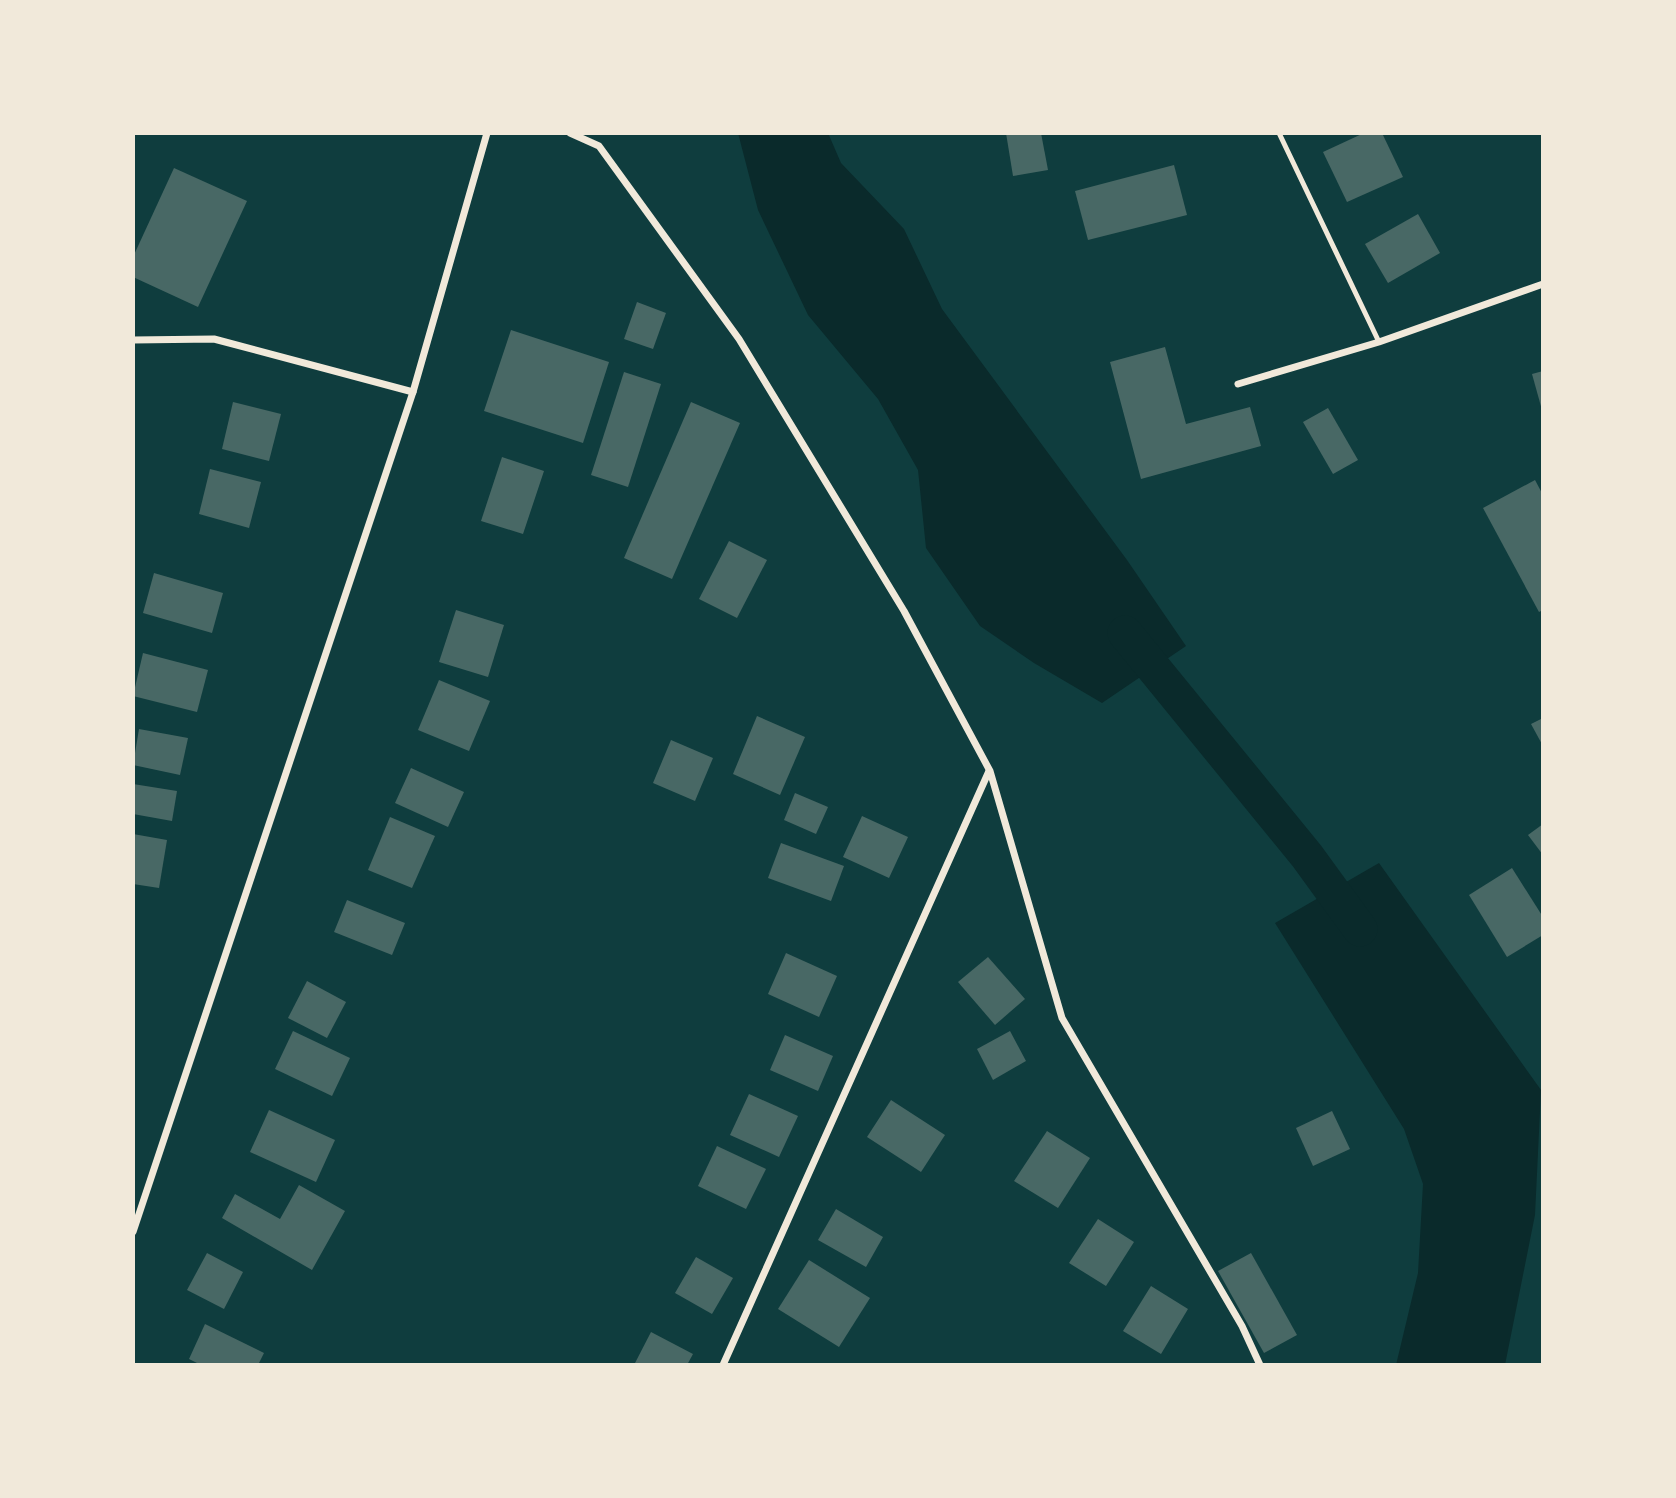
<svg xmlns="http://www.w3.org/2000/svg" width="1676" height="1498" font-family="Lato,sans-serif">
<rect width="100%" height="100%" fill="#0f3d3e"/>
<g fill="#0a2a2b">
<polygon points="738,133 828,133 841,163 904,229 942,309 1127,560 1186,646 1102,703 1034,663 980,626 926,548 918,470 878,399 808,315 758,210"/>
<polygon points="1379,863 1541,1090 1535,1215 1505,1365 1396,1365 1418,1273 1423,1184 1404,1129 1275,923"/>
</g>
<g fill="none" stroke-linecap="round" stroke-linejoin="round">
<polyline stroke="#0a2a2b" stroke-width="35" points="1125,633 1307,856 1360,929"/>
</g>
<g fill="#486865">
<polygon points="1006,133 1041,133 1048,170 1013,176"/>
<polygon points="1364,133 1382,133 1403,177 1347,202 1323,152"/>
<polygon points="1174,165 1187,215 1088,240 1075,191"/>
<polygon points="174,168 247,201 198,307 133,277 133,257"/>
<polygon points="1418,214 1440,253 1388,283 1365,244"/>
<polygon points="637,302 666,313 653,349 624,339"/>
<polygon points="511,330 609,362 583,443 484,411"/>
<polygon points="1165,347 1186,424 1250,407 1261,446 1141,479 1110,362"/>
<polygon points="1543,371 1543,410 1542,410 1532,374"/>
<polygon points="624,372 661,384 628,487 591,475"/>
<polygon points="233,402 281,414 269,461 222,449"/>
<polygon points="691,402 740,423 672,579 624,558"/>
<polygon points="1328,408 1358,460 1333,474 1303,422"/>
<polygon points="502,457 544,471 523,534 481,521"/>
<polygon points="210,469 261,482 249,528 199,514"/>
<polygon points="1535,480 1543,495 1543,610 1539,612 1483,508"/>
<polygon points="729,541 767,560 737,618 699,599"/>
<polygon points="154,573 223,593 212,633 143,613"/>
<polygon points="456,610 504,625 488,677 439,662"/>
<polygon points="143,653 208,670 197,712 133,696"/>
<polygon points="439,680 490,701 469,751 418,730"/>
<polygon points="757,716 805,737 780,795 733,774"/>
<polygon points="1543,718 1543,746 1531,724"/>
<polygon points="139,729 188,738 180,775 133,765"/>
<polygon points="671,740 713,758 695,801 653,783"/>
<polygon points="411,768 464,792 448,827 395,803"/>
<polygon points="133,784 177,791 172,821 133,814"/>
<polygon points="795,793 828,807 816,834 784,820"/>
<polygon points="862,816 908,837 889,878 843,857"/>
<polygon points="390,817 435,836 412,888 368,870"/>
<polygon points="1543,824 1543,855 1528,835"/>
<polygon points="133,834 167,840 159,888 133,884"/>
<polygon points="781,843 844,866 831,901 768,878"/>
<polygon points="1512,868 1543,917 1543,935 1507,957 1469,895"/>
<polygon points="347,900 405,923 392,955 334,932"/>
<polygon points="786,953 837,976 819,1017 768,994"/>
<polygon points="988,957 1025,999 995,1025 958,982"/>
<polygon points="307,981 346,1002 327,1038 288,1018"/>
<polygon points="293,1031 350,1058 332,1096 275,1069"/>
<polygon points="1010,1031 1026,1061 993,1080 977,1049"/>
<polygon points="785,1035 833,1056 818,1091 770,1070"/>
<polygon points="749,1094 798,1116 779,1157 730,1135"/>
<polygon points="891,1100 945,1135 921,1172 867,1137"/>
<polygon points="269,1110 335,1140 316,1182 250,1152"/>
<polygon points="1332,1111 1350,1149 1313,1166 1296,1128"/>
<polygon points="1047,1131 1090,1158 1058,1208 1014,1181"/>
<polygon points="717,1146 766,1169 746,1209 698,1186"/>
<polygon points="299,1185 345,1211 312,1270 222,1218 235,1194 280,1219"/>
<polygon points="836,1209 883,1237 866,1267 818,1240"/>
<polygon points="1098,1219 1134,1242 1106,1286 1069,1263"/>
<polygon points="207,1253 243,1272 224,1309 187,1290"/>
<polygon points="1251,1253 1297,1335 1264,1353 1218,1271"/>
<polygon points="696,1257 733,1278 712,1314 675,1293"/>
<polygon points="809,1260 870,1298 839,1347 778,1309"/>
<polygon points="1151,1286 1188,1309 1161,1354 1123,1331"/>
<polygon points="205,1324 264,1353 258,1365 201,1365 189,1359"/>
<polygon points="651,1332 693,1354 687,1365 634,1365"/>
</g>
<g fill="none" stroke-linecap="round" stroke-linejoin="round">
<polyline stroke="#f1e9da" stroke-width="5" points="1279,133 1379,342"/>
<g stroke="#f1e9da" stroke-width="7">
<polyline points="570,133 599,146 739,339 904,611 990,771 1062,1018 1242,1326 1260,1365"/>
<polyline points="133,340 214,339 413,392"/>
<polyline points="1238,384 1379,342 1543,284"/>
<polyline points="133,1232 413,392 487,133"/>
<polyline points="723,1365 989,771"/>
</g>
</g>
<rect width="1676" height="1498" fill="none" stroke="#f1e9da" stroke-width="270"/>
</svg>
